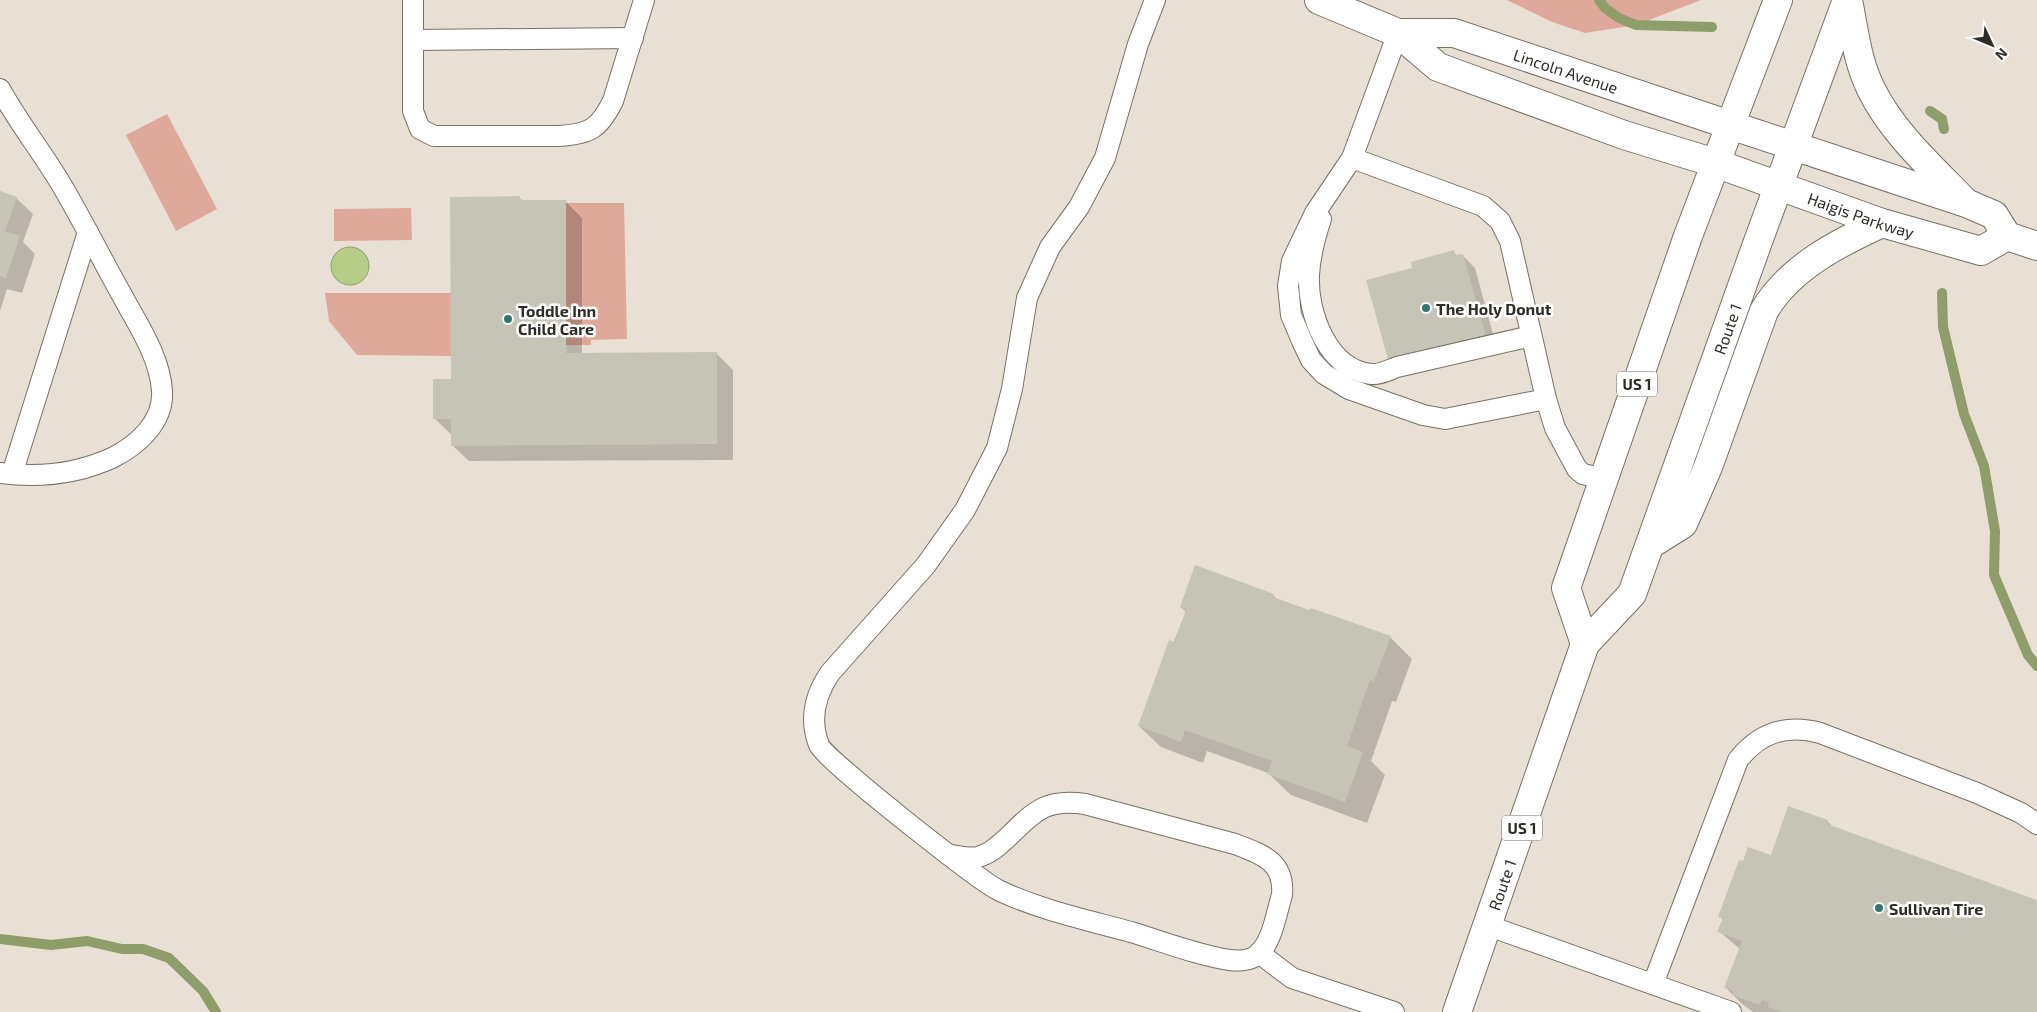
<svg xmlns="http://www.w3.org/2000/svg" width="2037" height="1012" font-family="'Exo 2',sans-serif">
<rect width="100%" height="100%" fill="#e8e0d4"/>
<g fill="#dea99b">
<polygon points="1507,0 1701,0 1636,25 1585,33 1552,22"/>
<polygon points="167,114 217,209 176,231 126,135"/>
<polygon points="566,203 624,203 627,339 591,340 591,345 566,345"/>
<polygon points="411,208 412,240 334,241 334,209"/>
<polygon points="325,293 451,293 451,356 357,355 329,321"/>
</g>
<circle fill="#b6cd87" stroke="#8e9d6a" cx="350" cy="266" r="19"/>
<g fill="#0003">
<polygon points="0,192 16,198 33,214 23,242 35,254 22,293 7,289 0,311"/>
<polygon points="519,198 523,201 565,201 582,218 582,354 716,353 733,370 733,460 469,461 452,445 452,435 434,418 452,380"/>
<polygon points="1453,252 1458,256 1462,255 1475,268 1497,349 1403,376 1414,268"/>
<polygon points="1273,595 1278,600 1390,637 1412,659 1396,702 1392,701 1371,761 1385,775 1367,823 1291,795 1268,773 1207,751 1203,763 1161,747 1139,726 1186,612 1181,607"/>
<polygon points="1827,821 1834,828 2037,901 2037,1012 1753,1012 1742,1004 1726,988 1740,949 1719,931 1723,920 1720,916 1744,862 1771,857"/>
</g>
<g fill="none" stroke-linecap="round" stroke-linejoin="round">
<g stroke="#8e9d6a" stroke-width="10">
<polyline points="1599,0 1605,8 1619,18 1636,25 1712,27"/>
<polyline points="1930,111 1942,119 1944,129"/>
<polyline points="1942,293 1943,327 1964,414 1984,466 1995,531 1994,575 2028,655 2037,666"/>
<polyline points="0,939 51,945 87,941 122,949 143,949 169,958 203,991 216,1012"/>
</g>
</g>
<g fill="#c6c4b7">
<polygon points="0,191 17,197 5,231 20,236 6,278 0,276"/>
<polygon points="520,196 520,200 566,200 566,353 717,352 717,444 451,446 451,419 433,419 433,379 451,379 450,197"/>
<polygon points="1454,250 1455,255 1463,254 1486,336 1389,363 1366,280 1412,268 1411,262"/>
<polygon points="1195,565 1274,594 1273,597 1309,610 1311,608 1391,636 1374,681 1370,680 1347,746 1363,752 1345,802 1267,774 1272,761 1185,730 1181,742 1138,726 1169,640 1174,642 1186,610 1180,607"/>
<polygon points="1788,806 1828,820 1827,824 2037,900 2037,1012 1783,1012 1768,1007 1769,1002 1762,1000 1760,1005 1732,995 1733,991 1724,988 1742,941 1717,932 1723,918 1718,917 1739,860 1743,861 1748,847 1771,855"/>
</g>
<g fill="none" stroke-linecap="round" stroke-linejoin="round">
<g stroke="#777065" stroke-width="22">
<g id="lane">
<path d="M413 0V111L420 129 434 136H559C590 134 599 129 613 101L644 0"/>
<polyline points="413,40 633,38"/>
<path d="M0 89C18 122 42 152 61 184 83 221 102 260 123 297 138 325 160 357 162 391 164 421 139 444 114 457 78 474 39 478 0 473"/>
<polyline points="1352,158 1483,206 1500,221 1510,241 1546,399 1445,419 1423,415 1349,389 1324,374 1311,360 1302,341 1291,315 1288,286 1292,261 1315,213 1352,158 1398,33"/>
<path d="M1321 219C1315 237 1310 256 1309 275 1307 313 1328 370 1371 374 1380 375 1389 370 1397 367L1531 336"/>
<polyline points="1546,399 1555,428 1577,469 1583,474 1604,479"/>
<polyline points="12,474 88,232"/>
<path d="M951 855C959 856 969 859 978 857 990 854 998 846 1007 838 1034 812 1045 798 1085 804L1235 844C1261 854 1285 861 1282 895 1276 913 1272 949 1252 958 1245 961 1238 961 1230 960 1197 955 1164 942 1131 932 1087 920 1040 910 998 890 978 880 824 759 819 745 809 719 815 695 830 673L926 565 965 510 997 448 1012 389 1027 298 1050 247 1079 207 1105 158 1138 44 1155 0"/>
<polyline points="1489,926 1731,1012"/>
<polyline points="1259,953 1292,978 1394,1012"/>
<path d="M1653 984 1738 760C1760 732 1786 724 1820 733L1977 793 2021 813 2037 824"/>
</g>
</g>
<g stroke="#777065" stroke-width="30">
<g id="street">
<polyline points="1319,0 1398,33 1438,67 1624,135 1715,163"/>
<path id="s1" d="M1398 33H1454L1730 125"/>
</g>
</g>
<g stroke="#777065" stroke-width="30">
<g id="primary">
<path d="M1848 0C1854 30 1857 61 1871 89 1892 132 1930 166 1963 200"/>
<polyline points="1730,125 1966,203 1994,215 2007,236 2037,246"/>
<path id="s2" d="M1715 163 1882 223 1981 251 2007 236"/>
<path d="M1651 544 1683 524 1708 467 1764 311C1789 268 1838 243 1882 223"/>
<polyline points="1585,644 1566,588 1688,236 1778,0"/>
<path id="s3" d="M1457 1012 1585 644 1632 594 1756 247 1847 0"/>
</g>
</g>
<use href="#lane" stroke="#fff" stroke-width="20"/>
<use href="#street" stroke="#fff" stroke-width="28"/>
<use href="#primary" stroke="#fff" stroke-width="28"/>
</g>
<g fill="#2f7773" stroke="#fff" stroke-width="2">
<circle cx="1426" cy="308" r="5"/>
<circle cx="508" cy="319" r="5"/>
<circle cx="1879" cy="908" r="5"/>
</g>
<g text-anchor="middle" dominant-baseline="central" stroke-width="5" stroke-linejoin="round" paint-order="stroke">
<g fill="#fff" stroke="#6d6b68" stroke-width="1">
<rect x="1617" y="371.5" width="40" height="25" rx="4"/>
<rect x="1502" y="815.5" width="40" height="25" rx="4"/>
</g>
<g font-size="15" font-weight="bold" fill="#2f2c27">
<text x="1637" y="384">US 1</text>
<text x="1522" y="828">US 1</text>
</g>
<g font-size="16" fill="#2f2c27" stroke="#fff">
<text stroke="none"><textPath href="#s1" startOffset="174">Lincoln Avenue</textPath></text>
<text stroke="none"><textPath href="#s2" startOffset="155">Haigis Parkway</textPath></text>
<text stroke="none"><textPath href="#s3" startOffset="740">Route 1</textPath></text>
<text stroke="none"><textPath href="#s3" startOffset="135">Route 1</textPath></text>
</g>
<g font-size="16" font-weight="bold" fill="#2f2c27" stroke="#fff" text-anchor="start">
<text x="1436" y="308">The Holy Donut</text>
<text x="518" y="310">Toddle Inn<tspan x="518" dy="18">Child Care</tspan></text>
<text x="1889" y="908">Sullivan Tire</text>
</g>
</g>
<g transform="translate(1992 45) rotate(134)" stroke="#ffffff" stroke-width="4" paint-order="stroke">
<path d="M0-4L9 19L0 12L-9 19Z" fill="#2f2c27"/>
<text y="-8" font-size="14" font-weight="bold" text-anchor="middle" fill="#2f2c27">N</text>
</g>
</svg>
